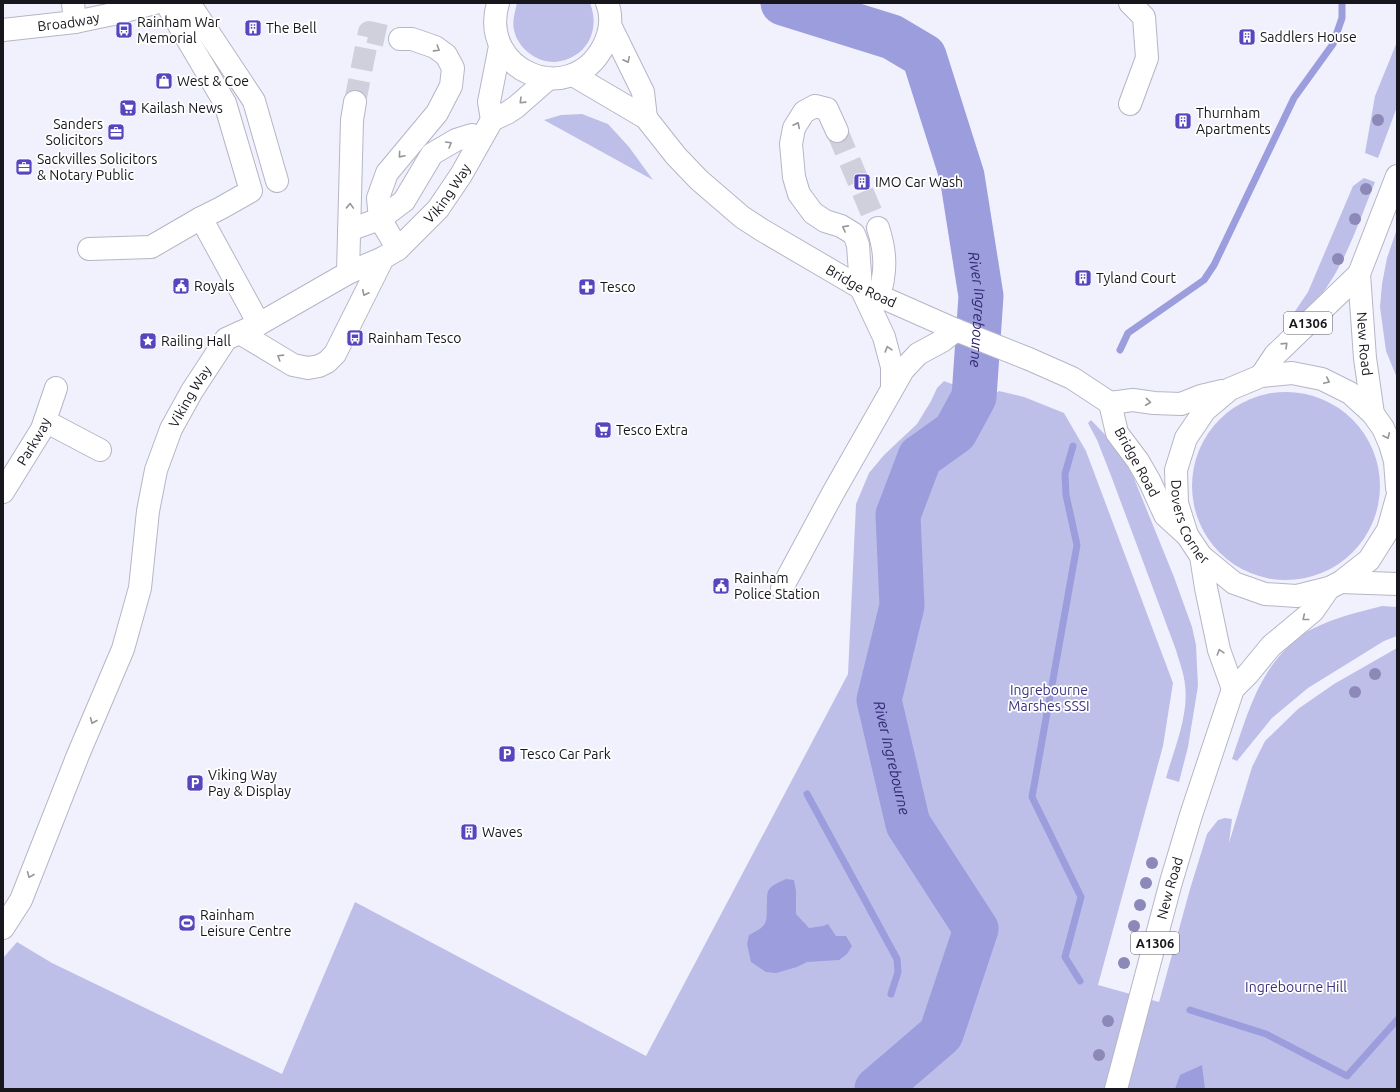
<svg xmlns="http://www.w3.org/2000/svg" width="1400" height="1092" font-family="Ubuntu,sans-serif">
<rect width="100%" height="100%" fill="#f1f1fe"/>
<g fill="#bebfe8">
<path d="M517 3H590C600 28 589 55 561 61 541 66 518 50 514 30 512 21 515 12 517 3Z"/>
<polygon points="1397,42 1397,107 1378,158 1365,153 1375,96"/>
<polygon points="582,114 608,124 629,147 653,180 544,120 561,115"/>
<path d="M1364 178 1375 182C1358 224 1342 275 1310 308 1302 316 1292 323 1283 329L1308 292 1353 186Z"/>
<polygon points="1397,229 1397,378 1386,351 1380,307 1382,284 1387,258"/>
<polygon points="944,381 989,398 999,391 1024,397 1064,413 1086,451 1173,683 1163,746 1098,985 1159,1002 1190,889 1207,834 1218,820 1225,818 1232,819 1229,843 1252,767 1265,741 1298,709 1334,684 1397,648 1397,1089 3,1089 3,958 17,942 52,963 282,1074 355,902 646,1056 848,674 856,504 869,473 884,455 917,424 931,401 937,388"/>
<circle cx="1286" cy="486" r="94"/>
<path d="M1091 420 1113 443 1123 458 1133 476 1174 577 1192 627 1196 645 1198 686 1188 747 1179 782 1166 778C1174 749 1189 715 1185 685 1184 673 1179 661 1176 650L1110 473 1097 440 1088 423Z"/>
<path d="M1382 606 1397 607V636L1384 641 1308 688 1272 718 1237 761 1232 759C1246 719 1257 675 1290 645 1293 642 1297 638 1301 635 1326 620 1354 613 1382 606Z"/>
</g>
<g fill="#9c9ddd">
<path d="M786 879 794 880 796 891V914L809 928 823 926 828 924 836 936H846L852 946 847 954 839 960 807 962 797 967 776 973 766 972 751 962 747 944 749 935C770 925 766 922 767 900 767 897 767 894 768 891 771 885 780 882 786 879Z"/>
<polygon points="1202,1065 1205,1089 1175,1089 1180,1075"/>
</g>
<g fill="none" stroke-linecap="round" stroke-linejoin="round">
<g stroke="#9c9ddd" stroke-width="7">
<polyline points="1120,350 1128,333 1204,280 1214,265 1294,98 1333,44 1342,18 1342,3"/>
<polyline points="1073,446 1065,474 1066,495 1077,545 1032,797 1081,897 1065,957 1080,981"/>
<polyline points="807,794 897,959 898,972 891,994"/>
<polyline points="1190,1010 1266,1034 1347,1076 1397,1020"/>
</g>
<path stroke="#9c9ddd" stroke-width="45" id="s1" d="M783 3 892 37 924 56 962 176 981 296 974 397 955 432 920 457 898 515 902 606 879 700 908 824 976 929 941 1034 877 1089"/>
<g stroke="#d0d0dc" stroke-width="22" stroke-dasharray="22 11" stroke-linecap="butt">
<polyline points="355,102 369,32 400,39"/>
<polyline points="837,131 878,228"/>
</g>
<g stroke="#b5b6c5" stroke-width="24">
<g id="minor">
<polyline points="73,3 75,22"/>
<polyline points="166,3 225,103 251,191 221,208 201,218"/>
<polyline points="189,3 254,101 277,181"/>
<polyline points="1130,104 1147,58 1144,17 1130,3"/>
<polyline points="492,120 489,102 500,46"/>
<polyline points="492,120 507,113 516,107 548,79"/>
<polyline points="837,131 827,109 815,106 804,112 794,128 791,144 794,177 799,194 813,213 825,221 841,226 854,234 858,245 861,288 884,337 892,367 892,387"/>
<polyline points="349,230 380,219 404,201 432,154 456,140 472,135 481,138"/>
<polyline points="89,249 151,247 201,218 259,324"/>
<polyline points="398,249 380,219 378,198 387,173 437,113 451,86 453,68 446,55 435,47 412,39 400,39"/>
<polyline points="348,273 352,120 355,102"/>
<path d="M878 296C880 290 883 284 883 278 886 262 883 243 878 228"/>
<polyline points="240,333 293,365 308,368 319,366 327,362 335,354 383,258"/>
<polyline points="45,421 100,450"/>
<path id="s2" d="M3 492 42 429 56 388"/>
<polyline points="782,588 833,493 903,370 918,354 942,341 956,330"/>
<path id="s3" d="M3 928 21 900 78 755 123 649 140 588 148 511 156 470 171 429 192 391 226 339 259 324 348 273 383 258 398 249 438 209 461 175 492 120"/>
</g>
</g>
<g stroke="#b5b6c5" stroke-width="24">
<g id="major">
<path d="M498 3C478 71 570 109 603 47 610 34 613 17 607 3"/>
<polyline points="610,25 643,92 646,118"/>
<path id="s4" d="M3 30 75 22 118 13 155 3"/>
<path id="s5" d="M573 75 646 118 676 156 699 180 742 217 762 230 861 288 956 330 1029 359 1072 378 1110 403 1117 433 1138 461 1150 482 1165 515 1187 535"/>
<path id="s6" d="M1359 274 1365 358 1373 414"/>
<polyline points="1261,376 1275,355 1359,274 1397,176"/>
<polyline points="1110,403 1133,400 1154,403 1181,404 1201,396 1222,391"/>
<path id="s7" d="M1397 488 1395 461 1390 444 1383 428 1373 414 1350 393 1322 379 1292 373 1261 376 1230 389 1205 410 1186 438 1176 470 1177 503 1187 535 1201 556 1234 583 1265 594 1297 596 1329 588 1341 582 1369 560 1388 530 1397 498"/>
<polyline points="1201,556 1206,588 1219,650 1233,689"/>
<polyline points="1341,582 1397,584"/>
<path id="s8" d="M1116 1089 1171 882 1191 815 1233 689 1248 674 1271 646 1313 611 1329 588"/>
</g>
</g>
<use href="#minor" stroke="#fff" stroke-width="22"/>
<use href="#major" stroke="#fff" stroke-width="22"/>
</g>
<g fill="#8c88b7">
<circle cx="1378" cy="120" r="6"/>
<circle cx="1366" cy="189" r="6"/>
<circle cx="1355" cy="219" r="6"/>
<circle cx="1338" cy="259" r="6"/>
<circle cx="1375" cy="674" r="6"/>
<circle cx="1355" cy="692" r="6"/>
<circle cx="1152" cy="863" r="6"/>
<circle cx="1146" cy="883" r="6"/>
<circle cx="1140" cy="905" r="6"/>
<circle cx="1134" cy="926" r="6"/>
<circle cx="1124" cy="963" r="6"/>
<circle cx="1108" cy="1021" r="6"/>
<circle cx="1099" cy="1055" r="6"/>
</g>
<defs><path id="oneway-chevron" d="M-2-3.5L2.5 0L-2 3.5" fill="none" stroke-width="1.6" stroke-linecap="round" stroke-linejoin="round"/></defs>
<g stroke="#969699">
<use href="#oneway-chevron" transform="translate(437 49) rotate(32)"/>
<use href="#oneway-chevron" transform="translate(627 60) rotate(64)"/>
<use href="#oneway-chevron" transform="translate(522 101) rotate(136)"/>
<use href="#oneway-chevron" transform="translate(797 125) rotate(-64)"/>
<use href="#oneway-chevron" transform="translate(449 144) rotate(-30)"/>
<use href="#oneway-chevron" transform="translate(401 155) rotate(131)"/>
<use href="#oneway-chevron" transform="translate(350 206) rotate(-88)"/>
<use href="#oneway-chevron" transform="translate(845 228) rotate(-152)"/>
<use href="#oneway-chevron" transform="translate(365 293) rotate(116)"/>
<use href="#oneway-chevron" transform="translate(1285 345) rotate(-44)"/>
<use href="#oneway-chevron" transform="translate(888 349) rotate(-106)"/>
<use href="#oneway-chevron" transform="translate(280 357) rotate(-148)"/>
<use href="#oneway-chevron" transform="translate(1327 381) rotate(25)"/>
<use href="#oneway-chevron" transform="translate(1148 402) rotate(6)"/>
<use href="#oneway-chevron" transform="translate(1387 436) rotate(65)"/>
<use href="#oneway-chevron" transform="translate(1305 618) rotate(141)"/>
<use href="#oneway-chevron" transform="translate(1220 652) rotate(-107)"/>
<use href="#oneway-chevron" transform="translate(93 721) rotate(113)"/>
<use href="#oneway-chevron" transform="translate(30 875) rotate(112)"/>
</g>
<defs>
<g id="building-square" transform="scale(0.9)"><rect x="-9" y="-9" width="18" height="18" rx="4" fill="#5646be" stroke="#fff"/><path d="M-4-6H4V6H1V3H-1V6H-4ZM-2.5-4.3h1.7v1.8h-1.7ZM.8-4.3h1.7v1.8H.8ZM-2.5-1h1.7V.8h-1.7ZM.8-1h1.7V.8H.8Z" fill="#fff"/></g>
<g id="bus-square" transform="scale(0.9)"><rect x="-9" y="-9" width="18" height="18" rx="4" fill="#5646be" stroke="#fff"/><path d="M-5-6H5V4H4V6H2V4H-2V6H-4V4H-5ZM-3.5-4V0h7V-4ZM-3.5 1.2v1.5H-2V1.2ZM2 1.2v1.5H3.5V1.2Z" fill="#fff"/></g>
<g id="shop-square" transform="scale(0.9)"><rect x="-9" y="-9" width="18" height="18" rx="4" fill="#5646be" stroke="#fff"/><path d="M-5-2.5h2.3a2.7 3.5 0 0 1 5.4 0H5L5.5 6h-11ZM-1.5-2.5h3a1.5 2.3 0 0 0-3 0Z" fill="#fff"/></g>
<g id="supermarket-square" transform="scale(0.9)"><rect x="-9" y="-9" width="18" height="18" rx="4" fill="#5646be" stroke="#fff"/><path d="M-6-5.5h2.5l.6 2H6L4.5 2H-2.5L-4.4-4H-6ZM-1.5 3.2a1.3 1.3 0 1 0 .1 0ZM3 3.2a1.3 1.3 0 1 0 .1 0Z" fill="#fff"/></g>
<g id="office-square" transform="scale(0.9)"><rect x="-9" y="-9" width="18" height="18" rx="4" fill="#5646be" stroke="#fff"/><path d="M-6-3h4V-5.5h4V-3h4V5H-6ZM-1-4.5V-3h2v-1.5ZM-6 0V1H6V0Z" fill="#fff"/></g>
<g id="civic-square" transform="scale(0.9)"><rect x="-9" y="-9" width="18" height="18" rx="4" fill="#5646be" stroke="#fff"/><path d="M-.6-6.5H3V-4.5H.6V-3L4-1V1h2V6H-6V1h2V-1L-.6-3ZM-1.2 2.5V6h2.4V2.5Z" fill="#fff"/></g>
<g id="pharmacy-square" transform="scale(0.9)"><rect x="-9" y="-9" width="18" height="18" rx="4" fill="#5646be" stroke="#fff"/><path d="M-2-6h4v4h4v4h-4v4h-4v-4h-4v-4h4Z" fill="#fff"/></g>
<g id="sight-square" transform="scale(0.9)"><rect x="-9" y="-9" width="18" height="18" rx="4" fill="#5646be" stroke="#fff"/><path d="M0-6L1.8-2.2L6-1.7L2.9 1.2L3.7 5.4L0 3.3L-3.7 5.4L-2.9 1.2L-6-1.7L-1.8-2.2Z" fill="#fff"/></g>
<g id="parking-square" transform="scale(0.9)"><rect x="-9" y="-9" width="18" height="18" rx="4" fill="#5646be" stroke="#fff"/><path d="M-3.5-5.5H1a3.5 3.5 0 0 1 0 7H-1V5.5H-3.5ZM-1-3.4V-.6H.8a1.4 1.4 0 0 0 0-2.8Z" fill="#fff"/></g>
<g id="stadium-square" transform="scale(0.9)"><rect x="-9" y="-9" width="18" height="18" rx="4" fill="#5646be" stroke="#fff"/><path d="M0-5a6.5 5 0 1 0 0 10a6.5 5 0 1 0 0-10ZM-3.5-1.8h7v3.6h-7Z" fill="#fff"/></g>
</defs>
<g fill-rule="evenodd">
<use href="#building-square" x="253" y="28"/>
<use href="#bus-square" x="124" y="30"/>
<use href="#building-square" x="1247" y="37"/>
<use href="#shop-square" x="164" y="81"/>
<use href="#supermarket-square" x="128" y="108"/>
<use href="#building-square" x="1183" y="121"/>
<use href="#office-square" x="116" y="132"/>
<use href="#office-square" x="24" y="167"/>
<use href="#building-square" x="862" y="182"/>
<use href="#building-square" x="1083" y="278"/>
<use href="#civic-square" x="181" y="286"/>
<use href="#pharmacy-square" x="587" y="287"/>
<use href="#bus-square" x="355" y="338"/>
<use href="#sight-square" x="148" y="341"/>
<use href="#supermarket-square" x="603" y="430"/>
<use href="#civic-square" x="721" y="586"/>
<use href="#parking-square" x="507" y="754"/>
<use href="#parking-square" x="195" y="783"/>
<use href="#building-square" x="469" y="832"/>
<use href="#stadium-square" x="187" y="923"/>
</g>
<g text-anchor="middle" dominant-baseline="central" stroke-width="3.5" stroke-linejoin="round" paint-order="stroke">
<g fill="#fff" stroke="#5c5c60" stroke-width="1">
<rect x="1284" y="312" width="48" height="22" rx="3"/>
<rect x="1131" y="932" width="48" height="22" rx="3"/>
</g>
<g font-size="13" font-weight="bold" fill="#16161c">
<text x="1308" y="323">A1306</text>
<text x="1155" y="943">A1306</text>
</g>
<g font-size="14" fill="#16161c" stroke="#fff">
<text stroke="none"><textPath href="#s4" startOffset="66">Broadway</textPath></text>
<text stroke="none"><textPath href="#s3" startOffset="905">Viking Way</textPath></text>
<text stroke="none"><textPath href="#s5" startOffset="361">Bridge Road</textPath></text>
<text stroke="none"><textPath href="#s6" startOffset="70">New Road</textPath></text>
<text stroke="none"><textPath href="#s3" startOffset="568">Viking Way</textPath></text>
<text stroke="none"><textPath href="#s2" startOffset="59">Parkway</textPath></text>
<text transform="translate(1137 462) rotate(61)">Bridge Road</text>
<text stroke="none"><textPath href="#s7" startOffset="392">Dovers Corner</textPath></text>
<text stroke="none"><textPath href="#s8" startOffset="208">New Road</textPath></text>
</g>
<g font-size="14" fill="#16161c" stroke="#fff" text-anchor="start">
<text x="137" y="22">Rainham War<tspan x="137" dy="16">Memorial</tspan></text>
<text x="266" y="28">The Bell</text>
<text x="1260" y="37">Saddlers House</text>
<text x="177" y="81">West &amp; Coe</text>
<text x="141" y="108">Kailash News</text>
<text x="1196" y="113">Thurnham<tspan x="1196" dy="16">Apartments</tspan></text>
<text x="103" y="124" text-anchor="end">Sanders<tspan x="103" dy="16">Solicitors</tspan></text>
<text x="37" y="159">Sackvilles Solicitors<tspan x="37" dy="16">&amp; Notary Public</tspan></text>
<text x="875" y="182">IMO Car Wash</text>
<text x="1096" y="278">Tyland Court</text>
<text x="194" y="286">Royals</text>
<text x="600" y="287">Tesco</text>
<text x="368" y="338">Rainham Tesco</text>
<text x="161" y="341">Railing Hall</text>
<text x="616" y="430">Tesco Extra</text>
<text x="734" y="578">Rainham<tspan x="734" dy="16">Police Station</tspan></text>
<text x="520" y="754">Tesco Car Park</text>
<text x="208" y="775">Viking Way<tspan x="208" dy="16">Pay &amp; Display</tspan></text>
<text x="482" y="832">Waves</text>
<text x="200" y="915">Rainham<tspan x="200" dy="16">Leisure Centre</tspan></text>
</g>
<g font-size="14" fill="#3a327d" stroke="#fff">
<text x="1049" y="690">Ingrebourne<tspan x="1049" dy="16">Marshes SSSI</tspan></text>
<text x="1296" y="987">Ingrebourne Hill</text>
</g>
<g font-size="15" font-style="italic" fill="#312771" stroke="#fff">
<text stroke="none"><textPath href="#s1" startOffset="412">River Ingrebourne</textPath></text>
<text stroke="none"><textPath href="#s1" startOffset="892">River Ingrebourne</textPath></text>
</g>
</g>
<rect width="1400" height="1092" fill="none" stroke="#16161c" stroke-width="8"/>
</svg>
